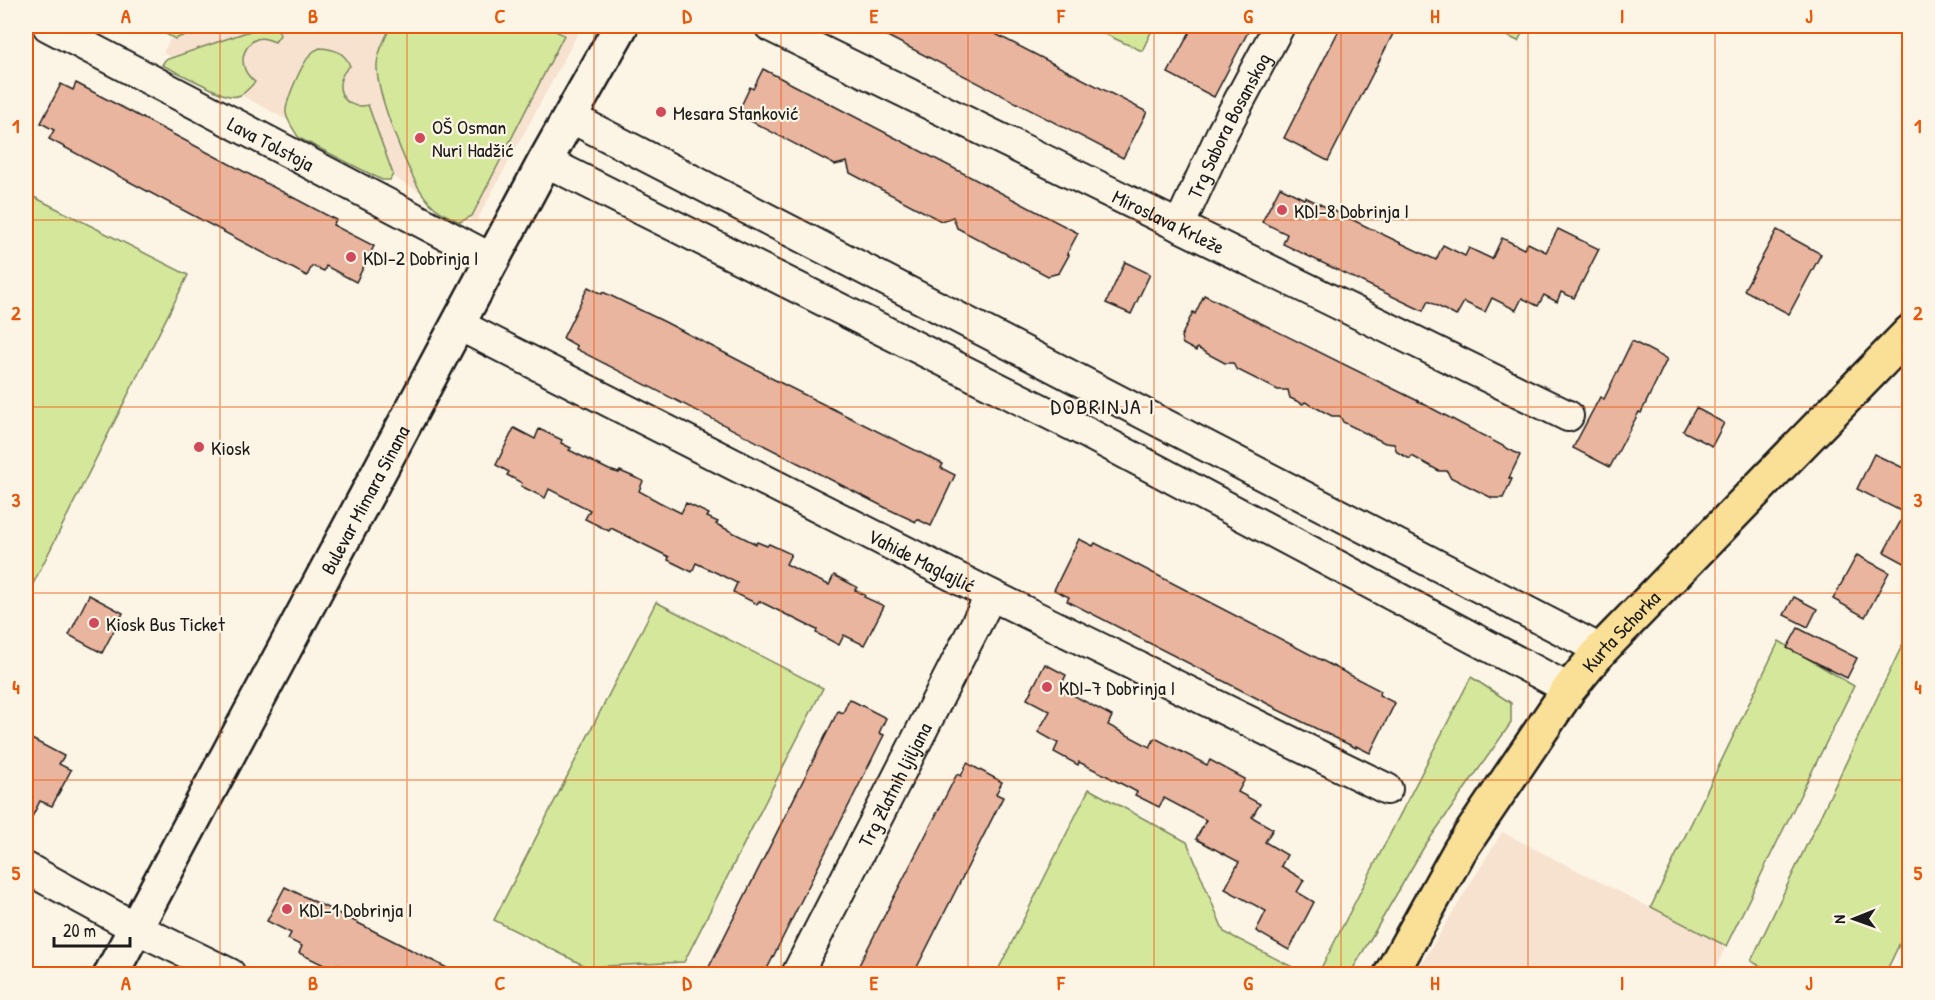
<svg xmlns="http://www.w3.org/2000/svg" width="1935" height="1000" font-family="'Patrick Hand',sans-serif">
<rect width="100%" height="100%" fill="#fcf5e5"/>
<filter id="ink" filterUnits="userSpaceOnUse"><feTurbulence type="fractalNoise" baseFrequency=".0167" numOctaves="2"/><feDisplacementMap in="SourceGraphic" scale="12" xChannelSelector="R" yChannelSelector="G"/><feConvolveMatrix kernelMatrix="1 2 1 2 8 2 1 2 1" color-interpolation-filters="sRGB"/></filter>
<g filter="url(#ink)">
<g fill="#f7e2d0">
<polygon points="177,26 582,26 476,222 163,53"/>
<polygon points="1502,832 1726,946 1713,974 1415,974"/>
</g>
<g fill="#d5e79b" stroke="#78825c" stroke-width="1.5">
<polygon points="170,26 208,26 175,39 166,34"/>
<path d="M264 26H277L280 35 275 42C272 41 270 40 266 39 251 35 240 53 244 67 246 74 250 78 255 82 243 95 239 100 222 94L162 65 165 60Z"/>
<path d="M391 26H545L564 35 472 216 460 222C448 216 438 212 429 202 410 182 378 97 377 69 376 56 385 38 391 26Z"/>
<polygon points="1087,26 1154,26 1142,51"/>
<polygon points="1486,26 1526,26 1518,41"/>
<path d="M320 48C334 49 345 52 350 66 330 82 342 112 368 105L393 174 390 180H382L299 138C294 130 287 121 286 113 285 101 303 61 312 53 313 51 318 49 320 48Z"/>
<polygon points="26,193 188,275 26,598"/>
<polygon points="656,602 823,688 684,962 587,967 494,920"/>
<polygon points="1909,631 1909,924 1885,974 1774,974 1751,961"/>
<polygon points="1779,641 1854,686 1726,946 1651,907"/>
<polygon points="1471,677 1511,703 1511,723 1424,847 1350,974 1318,974"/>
<polygon points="1089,789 1187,842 1224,932 1306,974 996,974"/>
</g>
<g fill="#eab59e" stroke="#1c1c1c" stroke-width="1.5">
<polygon points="868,26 980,26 1147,112 1123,158"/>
<polygon points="1193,26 1251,26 1214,97 1168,73"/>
<polygon points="1341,26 1397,26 1328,161 1284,138"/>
<polygon points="763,69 1078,233 1067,254 1069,255 1059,273 1048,276 957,228 953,217 941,221 850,173 847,162 835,165 743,117 741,106 750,87 753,89"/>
<polygon points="76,83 336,220 333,225 374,246 356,282 326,266 324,271 312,266 307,276 49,139 54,130 41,123 61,84 73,90"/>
<polygon points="1280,187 1304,199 1305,197 1436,260 1443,245 1465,256 1469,248 1492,259 1502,238 1524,249 1528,243 1546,252 1558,229 1599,249 1574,298 1561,292 1557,302 1544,295 1538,306 1522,298 1516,310 1492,298 1485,312 1464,302 1456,316 1428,301 1423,311 1283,244 1287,234 1262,222"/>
<polygon points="1777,230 1821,254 1789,314 1744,290"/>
<polygon points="1125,262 1150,274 1131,314 1106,303"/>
<polygon points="588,287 602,294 603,292 665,322 767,375 767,376 943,464 941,468 955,475 931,526 917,519 916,522 888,509 576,349 577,346 563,338"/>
<polygon points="1204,295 1416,400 1520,455 1509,478 1512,479 1503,498 1492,498 1450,477 1447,471 1439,471 1412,456 1410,459 1397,452 1394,444 1385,443 1343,422 1340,416 1332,416 1305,402 1303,404 1290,398 1288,390 1278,390 1236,369 1233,363 1225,363 1197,348 1196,351 1183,344 1181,337 1193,312 1195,314"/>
<polygon points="1632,341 1667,359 1641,413 1639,412 1610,467 1573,448 1600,397 1604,399"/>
<polygon points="1696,408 1724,423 1712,446 1683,431"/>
<polygon points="514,428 535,439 539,429 562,440 561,443 571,448 569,450 609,470 619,473 620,471 643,481 639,491 659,502 681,513 686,503 709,514 707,517 718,522 716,524 756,544 757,542 767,546 769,544 791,554 786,564 807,575 829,585 834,575 857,587 855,590 865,595 864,597 884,606 864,645 844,635 839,645 816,633 817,630 759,601 757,604 733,592 737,583 717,573 696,563 692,572 668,560 669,557 611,528 609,531 585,519 590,510 549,489 545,498 521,486 522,483 507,475 509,472 496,465"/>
<polygon points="1874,454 1910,471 1910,566 1884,552 1905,513 1857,489"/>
<polygon points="1079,539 1093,546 1095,543 1381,691 1379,695 1395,703 1370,753 1356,746 1356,748 1276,709 1276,708 1067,601 1069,597 1054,590"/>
<polygon points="1857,555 1889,572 1865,617 1833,599"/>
<polygon points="89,595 123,613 102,653 69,635"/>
<polygon points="1794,597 1817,609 1808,627 1784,615"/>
<polygon points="1798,628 1857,658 1847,678 1787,648"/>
<polygon points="1045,664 1066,675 1060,688 1112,716 1108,725 1150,747 1155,738 1207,765 1210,760 1245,779 1238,792 1260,804 1252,817 1273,829 1265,842 1287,855 1281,866 1304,880 1297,892 1314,902 1289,950 1256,931 1266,911 1225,889 1239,862 1196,839 1206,820 1164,798 1159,807 1135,795 1137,792 1105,775 1079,762 1078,765 1054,752 1058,743 1038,732 1050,711 1027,699"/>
<polygon points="849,699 886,718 879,733 884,735 764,975 705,975 838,711 843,713"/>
<polygon points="26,736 64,756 59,764 71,770 52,806 40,801 26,829"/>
<polygon points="967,763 1002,782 996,794 1003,797 913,975 854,975 957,774 961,776"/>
<polygon points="285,887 358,923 461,975 359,975 337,964 334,970 299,953 302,946 288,939 291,933 267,921"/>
</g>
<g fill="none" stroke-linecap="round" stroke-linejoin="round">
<g stroke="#1c1c1c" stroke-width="34">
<g id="street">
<path id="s1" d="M48 26 494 260"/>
<path id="s2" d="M770 26 1568 416"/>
<polyline points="570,117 1601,650"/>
<polyline points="545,161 1078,428 1569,689"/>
<path id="s3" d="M1179 226 1221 135 1279 26"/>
<path id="s4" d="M459 325 991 595 1387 789"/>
<polyline points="26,868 136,928 230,974"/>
<path id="s5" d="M797 974 991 595"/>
</g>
</g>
<g stroke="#1c1c1c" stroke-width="38">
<g id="secondary">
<path id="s6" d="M111 974 545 161 621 26"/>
</g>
</g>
<g stroke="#1c1c1c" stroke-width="38">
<g id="primary">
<path id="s7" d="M1391 974 1460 850 1569 689 1601 650 1910 332"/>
</g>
</g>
<use href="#street" stroke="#fcf5e5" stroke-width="30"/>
<use href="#secondary" stroke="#fcf5e5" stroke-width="33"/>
<use href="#primary" stroke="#fadf96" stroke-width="33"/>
</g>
</g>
<path fill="none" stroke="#e8590c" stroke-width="1.5" stroke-opacity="0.55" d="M220 26V974M407 26V974M594 26V974M781 26V974M968 26V974M1154 26V974M1341 26V974M1528 26V974M1715 26V974M26 220H1910M26 407H1910M26 593H1910M26 780H1910"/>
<g fill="#d1495b" stroke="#fcf5e5" stroke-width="2">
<circle cx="661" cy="112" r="6"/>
<circle cx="420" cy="138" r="6"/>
<circle cx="1282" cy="210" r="6"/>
<circle cx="351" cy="257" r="6"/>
<circle cx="199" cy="447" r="6"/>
<circle cx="94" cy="623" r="6"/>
<circle cx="1047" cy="687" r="6"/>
<circle cx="287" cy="909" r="6"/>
</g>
<g text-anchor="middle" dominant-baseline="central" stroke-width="4.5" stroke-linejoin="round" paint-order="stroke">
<g font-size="20" fill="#1c1c1c" stroke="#fcf5e5" text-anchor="start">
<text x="673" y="112">Mesara Stanković</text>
<text x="432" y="126">OŠ Osman<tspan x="432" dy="23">Nuri Hadžić</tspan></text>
<text x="1294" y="210">KDI-8 Dobrinja I</text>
<text x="363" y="257">KDI-2 Dobrinja I</text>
<text x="211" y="447">Kiosk</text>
<text x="106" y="623">Kiosk Bus Ticket</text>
<text x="1059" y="687">KDI-7 Dobrinja I</text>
<text x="299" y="909">KDI-1 Dobrinja I</text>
</g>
<g font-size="20" fill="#1c1c1c" stroke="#fcf5e5">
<text stroke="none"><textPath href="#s3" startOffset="112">Trg Sabora Bosanskog</textPath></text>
<text stroke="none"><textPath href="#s1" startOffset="252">Lava Tolstoja</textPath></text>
<text stroke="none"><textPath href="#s2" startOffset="444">Miroslava Krleže</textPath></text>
<text stroke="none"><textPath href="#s6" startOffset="538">Bulevar Mimara Sinana</textPath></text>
<text stroke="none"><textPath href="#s4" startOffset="519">Vahide Maglajlić</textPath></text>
<text stroke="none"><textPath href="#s7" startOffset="414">Kurta Schorka</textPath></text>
<text stroke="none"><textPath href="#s5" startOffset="213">Trg Zlatnih ljiljana</textPath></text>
</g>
<g font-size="22" letter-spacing="1.5" fill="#1c1c1c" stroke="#fcf5e5">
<text x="1103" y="406">DOBRINJA I</text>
</g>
</g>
<rect width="1935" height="1000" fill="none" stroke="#fcf5e5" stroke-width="66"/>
<g transform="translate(1854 919) rotate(269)" stroke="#fcf5e5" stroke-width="4.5" paint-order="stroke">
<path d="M0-4.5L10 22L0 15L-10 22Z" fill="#1c1c1c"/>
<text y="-9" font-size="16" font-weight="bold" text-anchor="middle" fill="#1c1c1c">N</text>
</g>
<path d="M54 937v9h76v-9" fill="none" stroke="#1c1c1c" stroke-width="3"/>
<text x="63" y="937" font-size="18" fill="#1c1c1c" stroke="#fcf5e5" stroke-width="4.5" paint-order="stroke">20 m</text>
<rect x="33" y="33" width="1869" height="934" fill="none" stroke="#e8590c" stroke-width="2"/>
<g font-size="20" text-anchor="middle" font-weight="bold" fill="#e8590c">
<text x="126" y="23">A</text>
<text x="313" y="23">B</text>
<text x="500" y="23">C</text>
<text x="687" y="23">D</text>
<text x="874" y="23">E</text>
<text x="1061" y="23">F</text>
<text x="1248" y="23">G</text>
<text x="1435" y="23">H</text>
<text x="1622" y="23">I</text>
<text x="1809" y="23">J</text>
<text x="16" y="133">1</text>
<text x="1918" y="133">1</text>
<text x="16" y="320">2</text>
<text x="1918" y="320">2</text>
<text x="16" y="507">3</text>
<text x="1918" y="507">3</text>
<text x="16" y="694">4</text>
<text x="1918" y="694">4</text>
<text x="16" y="880">5</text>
<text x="1918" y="880">5</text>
<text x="126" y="990">A</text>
<text x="313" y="990">B</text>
<text x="500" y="990">C</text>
<text x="687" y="990">D</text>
<text x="874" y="990">E</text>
<text x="1061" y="990">F</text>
<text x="1248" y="990">G</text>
<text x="1435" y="990">H</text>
<text x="1622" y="990">I</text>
<text x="1809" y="990">J</text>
</g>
</svg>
